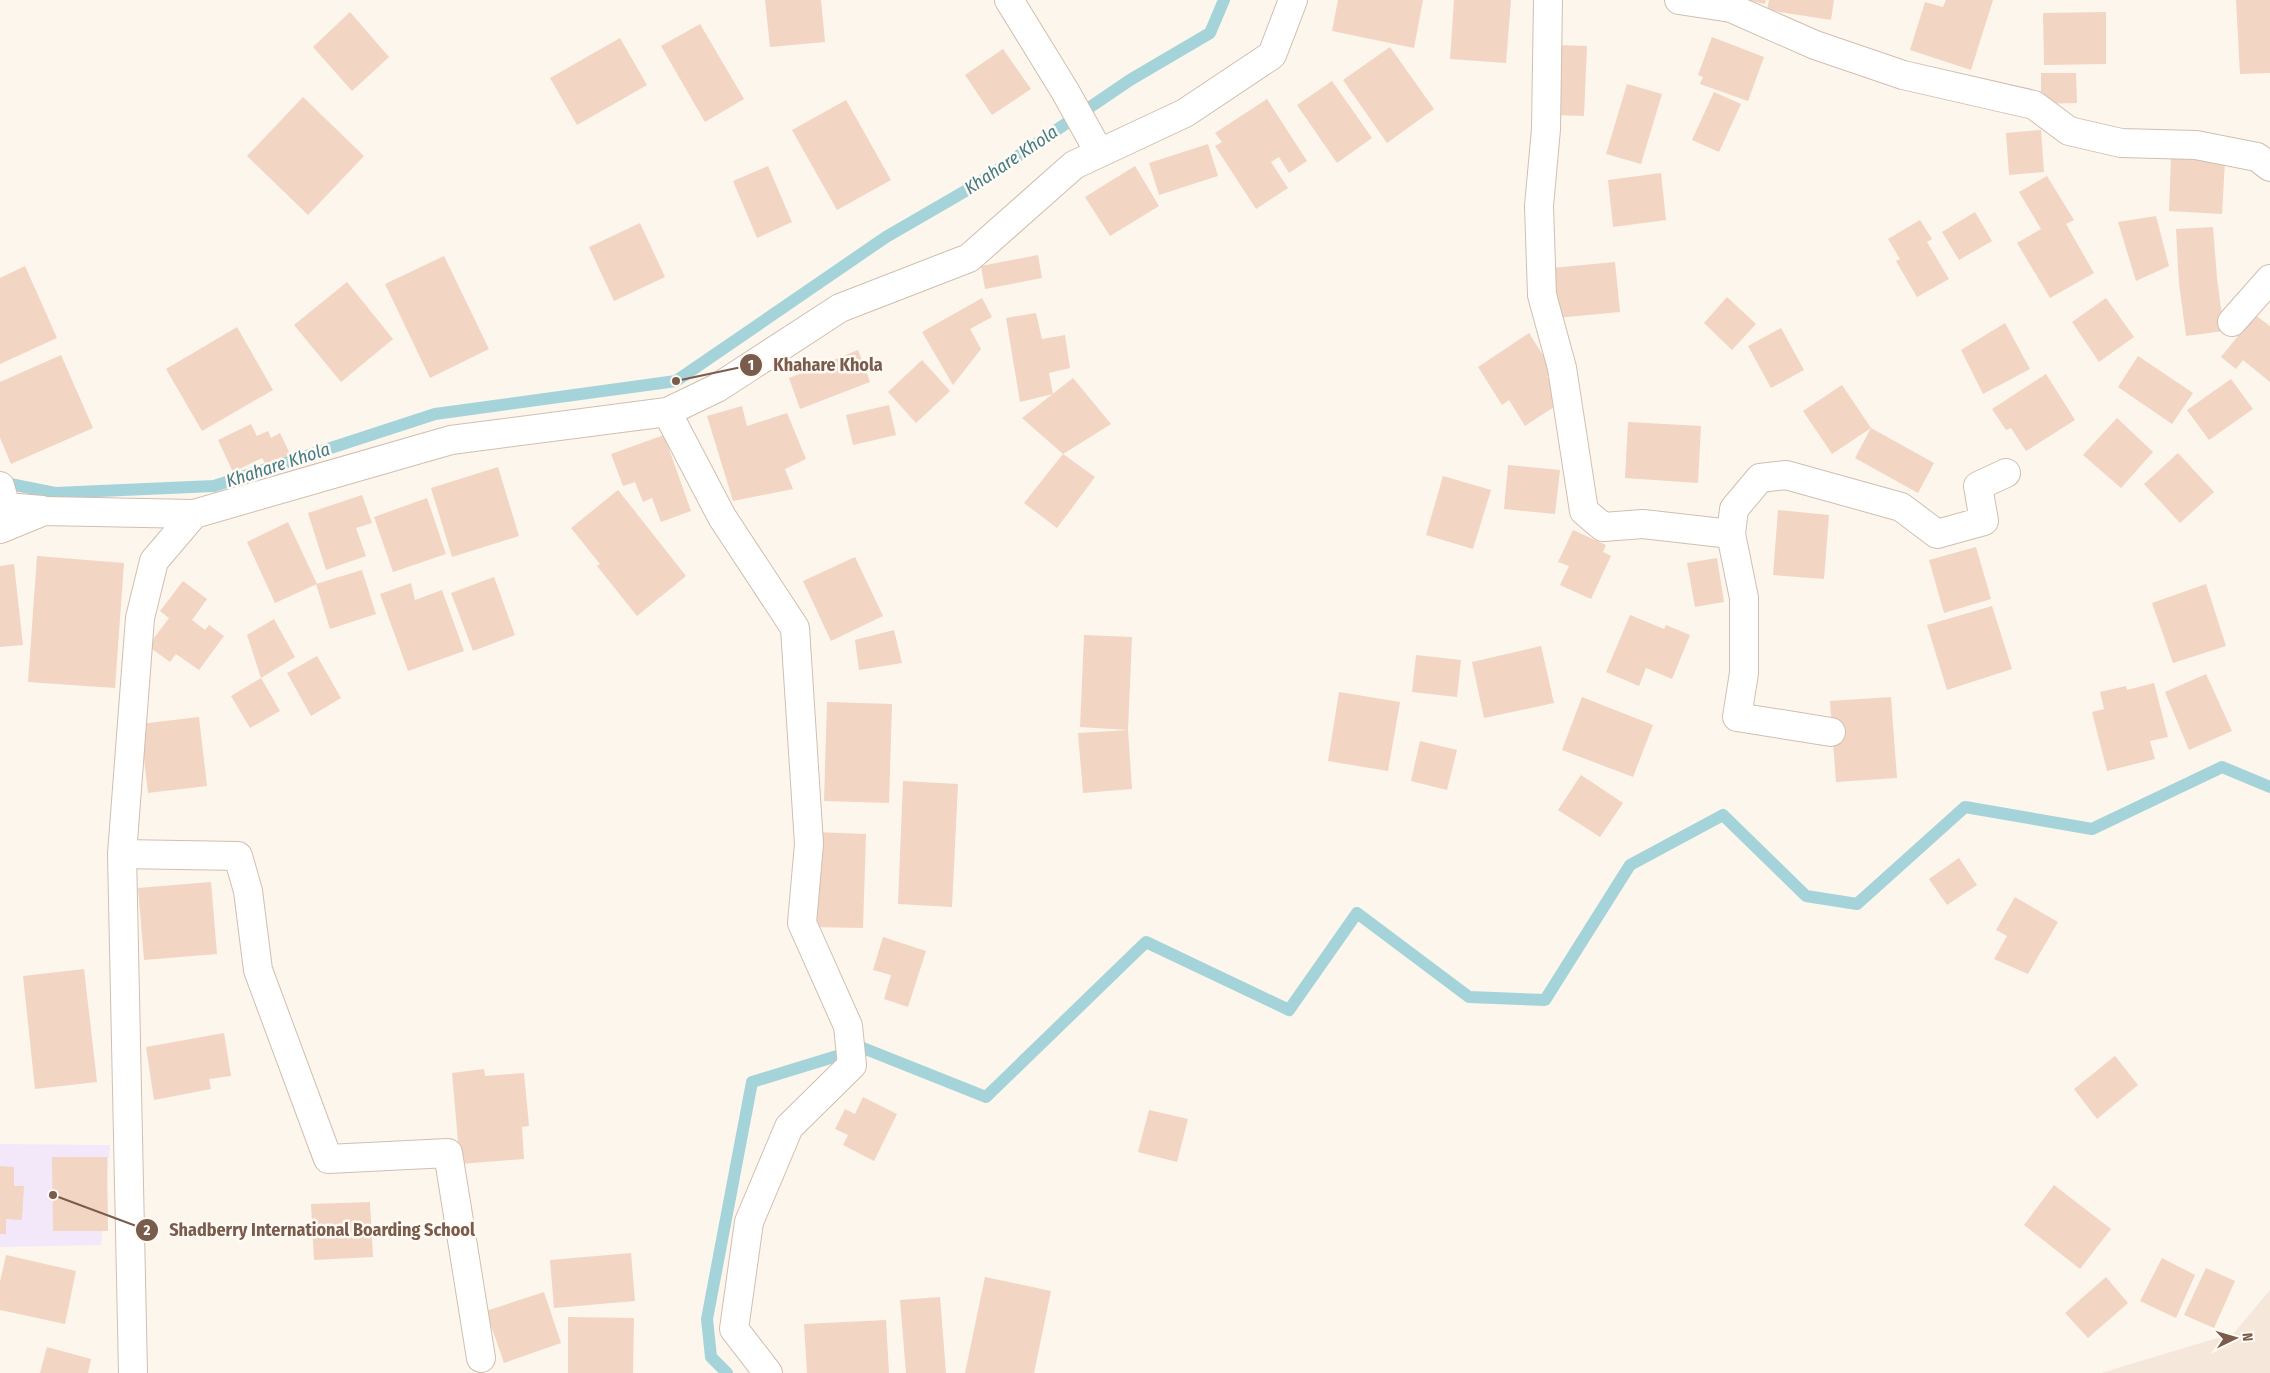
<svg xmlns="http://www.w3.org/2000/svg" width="2270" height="1373" font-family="'Fira Sans Condensed',sans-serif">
<rect width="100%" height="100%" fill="#fdf6ec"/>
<polygon fill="#f5e8da" points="2270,1290 2270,1373 2101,1373 2234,1333"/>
<polygon fill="#f3e8fa" points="0,1144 110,1145 101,1245 0,1247"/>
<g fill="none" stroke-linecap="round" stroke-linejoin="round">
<g stroke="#a5d3da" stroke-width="12">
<polyline points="10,484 55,493 214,486 435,414 676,381 886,237 974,186 1130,80 1210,33 1224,0"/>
<polyline points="727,1373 711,1357 707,1319 752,1082 863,1048 986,1097 1146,942 1289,1010 1357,913 1469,997 1545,1000 1630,865 1723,815 1806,896 1857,904 1965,807 2092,829 2222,767 2270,787"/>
</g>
</g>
<g fill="#f3d5c3">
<polygon points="765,0 821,0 825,42 770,47"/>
<polygon points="1338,0 1423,0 1414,48 1332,31"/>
<polygon points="1454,0 1511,0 1506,63 1450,59"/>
<polygon points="1746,0 1766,0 1765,4"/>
<polygon points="1769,0 1834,0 1831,20 1767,10"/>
<polygon points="1946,0 1993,0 1971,70 1910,50 1925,2 1943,7"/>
<polygon points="2236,0 2270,0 2270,73 2240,74"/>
<polygon points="350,12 389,57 352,91 313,47"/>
<polygon points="2106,12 2106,64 2044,65 2043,13"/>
<polygon points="700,24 744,99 705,122 661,46"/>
<polygon points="1712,37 1764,57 1748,101 1700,84 1703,77 1698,75"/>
<polygon points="620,38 647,85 577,125 550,78"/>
<polygon points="1558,45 1587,46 1584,116 1554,115"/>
<polygon points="1390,47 1434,109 1387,143 1343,80"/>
<polygon points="1003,49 1031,89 992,115 965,75"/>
<polygon points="2041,73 2076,73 2077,103 2041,104"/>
<polygon points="1332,81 1372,138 1337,163 1297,105"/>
<polygon points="1627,84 1662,94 1641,164 1606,154"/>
<polygon points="1714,92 1741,104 1719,152 1692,140"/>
<polygon points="303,97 364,156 308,215 247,156"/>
<polygon points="1267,99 1307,161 1289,173 1279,157 1271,162 1288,188 1256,209 1215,146 1222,142 1215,133"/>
<polygon points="846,100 891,180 837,210 792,130"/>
<polygon points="2041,130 2044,172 2009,175 2006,133"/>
<polygon points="1208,144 1218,176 1159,195 1149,163"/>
<polygon points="2171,158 2225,161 2222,214 2169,211"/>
<polygon points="768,166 792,222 757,238 733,181"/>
<polygon points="1135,166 1159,206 1110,236 1085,197"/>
<polygon points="1661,173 1666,220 1613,227 1608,180"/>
<polygon points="2047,176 2074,220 2066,224 2094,273 2050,298 2017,243 2041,229 2019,192"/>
<polygon points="1975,212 1992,241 1959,260 1942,232"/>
<polygon points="2156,216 2169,266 2136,281 2118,222"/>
<polygon points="1920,220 1932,239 1927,242 1949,279 1917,297 1896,261 1900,259 1888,239"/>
<polygon points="640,223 665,277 614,301 589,247"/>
<polygon points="2213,227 2217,278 2224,331 2186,336 2179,283 2176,229"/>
<polygon points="1038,255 1042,278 985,289 981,266"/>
<polygon points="444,256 489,349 430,378 385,284"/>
<polygon points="1615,262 1620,312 1556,318 1551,268"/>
<polygon points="25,266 57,338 0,364 0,278"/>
<polygon points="347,282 393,339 341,382 294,325"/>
<polygon points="1727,297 1756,324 1732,350 1704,323"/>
<polygon points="982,298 992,317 970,329 981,349 953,385 922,332"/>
<polygon points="2106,298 2134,337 2099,362 2072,322"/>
<polygon points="1036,313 1042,339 1065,335 1070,368 1049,373 1053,394 1020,402 1006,318"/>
<polygon points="2255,315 2270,326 2270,382 2243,360 2236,369 2221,357"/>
<polygon points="2005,323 2030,369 1983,394 1961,350"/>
<polygon points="237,327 273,390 202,431 166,369"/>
<polygon points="1781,328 1804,370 1771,388 1748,346"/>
<polygon points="1529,333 1553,371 1547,376 1563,401 1525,426 1509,400 1502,405 1478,367"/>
<polygon points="858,350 870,382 800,409 789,378"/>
<polygon points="61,355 93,428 11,464 0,438 0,382"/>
<polygon points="2138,356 2193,393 2172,424 2118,387"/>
<polygon points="922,360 950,391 916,423 888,392"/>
<polygon points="2046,374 2075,420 2026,451 2011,428 2006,430 1992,409"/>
<polygon points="1073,378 1111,424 1063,454 1022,418"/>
<polygon points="2231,379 2253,409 2209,440 2187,410"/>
<polygon points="1842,385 1871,428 1832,454 1803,411"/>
<polygon points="889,405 896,435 853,445 846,415"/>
<polygon points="742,406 747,426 787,413 806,459 785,469 793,489 733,501 707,416"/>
<polygon points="2117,418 2153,452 2121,488 2083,455"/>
<polygon points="1628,422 1701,426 1698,483 1625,478"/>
<polygon points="251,424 257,436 268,431 271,438 280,433 290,454 267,466 262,458 233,472 218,440"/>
<polygon points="1871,428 1934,463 1918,493 1855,458"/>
<polygon points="664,435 691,511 661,522 652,498 643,502 635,482 623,486 611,454"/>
<polygon points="2178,453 2214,492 2180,523 2144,484"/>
<polygon points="1063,454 1095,477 1057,528 1024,503"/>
<polygon points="1508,465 1560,470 1555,514 1504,509"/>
<polygon points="498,467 519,536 452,557 431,488"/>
<polygon points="1443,476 1491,490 1473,549 1426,535"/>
<polygon points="618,490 686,576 637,616 597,566 600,564 571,528"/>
<polygon points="362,495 372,523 356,528 366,556 326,570 308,513"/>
<polygon points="427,498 446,554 393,572 374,517"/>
<polygon points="1778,510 1829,515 1824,579 1773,575"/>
<polygon points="288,522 317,584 275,603 247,542"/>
<polygon points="1573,530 1606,545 1603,552 1611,556 1591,599 1560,585 1569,566 1558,562"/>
<polygon points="1976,547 1991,599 1944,613 1929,560"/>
<polygon points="37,556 124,563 115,688 28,682"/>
<polygon points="855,557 883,616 831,641 803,581"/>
<polygon points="1717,558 1724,602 1695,607 1687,563"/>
<polygon points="14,564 23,645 0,647 0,566"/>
<polygon points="362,570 376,614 330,629 316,584"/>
<polygon points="494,577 515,635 473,651 451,593"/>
<polygon points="183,581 207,599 192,620 205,630 209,625 224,636 199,670 176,654 170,662 148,646 169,618 160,611"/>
<polygon points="411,583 415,600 442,590 464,651 408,671 380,594"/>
<polygon points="2206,584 2226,646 2173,663 2152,603"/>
<polygon points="1992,606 2012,669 1947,690 1927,625"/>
<polygon points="1630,615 1664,629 1666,625 1690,635 1672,679 1646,668 1639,686 1606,672"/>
<polygon points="274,619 295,657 261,678 247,635"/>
<polygon points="894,630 902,663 859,670 855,640"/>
<polygon points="1084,635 1132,637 1128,730 1080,727"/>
<polygon points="1541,646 1554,703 1484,718 1472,662"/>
<polygon points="1416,655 1461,660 1457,697 1412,692"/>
<polygon points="317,656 341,698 311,716 287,673"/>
<polygon points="2206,674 2232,731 2189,750 2165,692"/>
<polygon points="261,678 280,711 250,728 231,696"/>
<polygon points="2154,683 2168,737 2150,741 2155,759 2107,771 2092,712 2104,709 2100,692 2126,686 2127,690"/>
<polygon points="1339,692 1400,702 1388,771 1328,761"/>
<polygon points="1582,697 1653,725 1633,777 1562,750"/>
<polygon points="1891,697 1897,778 1836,782 1830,701"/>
<polygon points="827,702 892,704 889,803 824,801"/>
<polygon points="199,717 207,786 148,793 140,724"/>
<polygon points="1128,730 1132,789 1083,793 1078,733"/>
<polygon points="1420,741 1457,750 1447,790 1411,781"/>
<polygon points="1581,775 1623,803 1600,837 1558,810"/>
<polygon points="903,781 958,784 952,907 898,904"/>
<polygon points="814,832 866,834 863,928 811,927"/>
<polygon points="1959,858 1977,885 1947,905 1929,879"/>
<polygon points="211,882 217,954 144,960 138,888"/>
<polygon points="2015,897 2058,922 2028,974 1994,959 2007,936 1996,930"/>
<polygon points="883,937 926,951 908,1007 884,999 891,975 873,970"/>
<polygon points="84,969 97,1082 35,1089 23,976"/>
<polygon points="224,1033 231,1076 209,1079 211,1089 154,1100 146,1047"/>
<polygon points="2115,1056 2138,1085 2097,1119 2074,1089"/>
<polygon points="484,1069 485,1076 524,1073 529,1126 522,1127 524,1159 460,1164 452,1073"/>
<polygon points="863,1097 897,1114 874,1161 843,1145 848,1135 835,1129 845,1109 855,1114"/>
<polygon points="1149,1110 1188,1119 1177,1162 1138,1152"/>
<polygon points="52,1157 107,1157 108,1231 53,1231"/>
<polygon points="0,1166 14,1167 14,1186 24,1186 22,1220 6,1219 6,1234 0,1234"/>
<polygon points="2054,1185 2111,1229 2080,1269 2024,1225"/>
<polygon points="370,1202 373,1257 314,1260 311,1204"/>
<polygon points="631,1253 635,1301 554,1308 550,1260"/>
<polygon points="6,1255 76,1271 65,1324 0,1310 0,1282"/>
<polygon points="2162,1258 2195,1275 2176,1318 2140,1301"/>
<polygon points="2206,1268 2235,1281 2214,1328 2184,1315"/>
<polygon points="985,1277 1051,1291 1034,1373 965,1373"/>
<polygon points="2106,1277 2128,1303 2088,1338 2065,1313"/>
<polygon points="544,1292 561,1343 504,1363 486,1311"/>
<polygon points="940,1297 946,1373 906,1373 900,1300"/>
<polygon points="568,1317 634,1318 633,1373 568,1373"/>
<polygon points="886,1320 889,1373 807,1373 804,1324"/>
<polygon points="47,1347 91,1359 88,1373 40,1373"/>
</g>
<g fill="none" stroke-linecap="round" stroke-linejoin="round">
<g stroke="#d1beb0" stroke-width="30">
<g id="minor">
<polyline points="1009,0 1065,91 1099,152"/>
<polyline points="1548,0 1546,129 1539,206 1542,295 1562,368 1584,511 1603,527 1643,524 1731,534 1734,509 1760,478 1786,475 1901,507 1937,534 1984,521 1978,486 2006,473"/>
<polyline points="1679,0 1731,8 1815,45 1903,75 2034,105 2069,131 2121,143 2196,145 2257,157 2270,167"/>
<polyline points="2232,322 2270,279"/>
<polyline points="667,412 722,517 795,628 809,844 802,923 848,1026 852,1065 789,1127 749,1222 734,1329 768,1373"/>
<polyline points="0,486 6,507 42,510"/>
<polyline points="0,529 44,511 194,514"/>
<polyline points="1731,534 1744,598 1744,673 1737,717 1831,732"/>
<polyline points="122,854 238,856 248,891 258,970 328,1159 448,1153 481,1358"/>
</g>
</g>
<g stroke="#d1beb0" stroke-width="30">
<polyline id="tertiary" points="133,1373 122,854 140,618 154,561 194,514 451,440 667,412 717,388 840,308 969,258 1074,165 1185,113 1272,55 1293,0"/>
</g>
<use href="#minor" stroke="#fff" stroke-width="28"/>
<use href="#tertiary" stroke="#fff" stroke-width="28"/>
</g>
<g text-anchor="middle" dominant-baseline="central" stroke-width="5" stroke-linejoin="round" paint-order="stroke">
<g font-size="18" font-style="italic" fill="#437c86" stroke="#fffaf3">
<text transform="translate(1011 160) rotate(-34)">Khahare Khola</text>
<text transform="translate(278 465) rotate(-18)">Khahare Khola</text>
</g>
</g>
<path fill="none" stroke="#7a5c4d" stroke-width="2" d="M676 381L751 365M53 1195L147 1230"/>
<g fill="#7a5c4d" stroke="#fffaf3" stroke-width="2">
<circle cx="676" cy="381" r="5"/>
<circle cx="53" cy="1195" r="5"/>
<circle cx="751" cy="365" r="12"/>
<circle cx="147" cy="1230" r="12"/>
</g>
<g font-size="15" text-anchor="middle" font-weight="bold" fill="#fff">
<text x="751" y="370">1</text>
<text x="147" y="1235">2</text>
</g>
<g font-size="18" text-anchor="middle" font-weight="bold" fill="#7a5c4d" stroke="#fffaf3" stroke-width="5" stroke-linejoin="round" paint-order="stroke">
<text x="828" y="371">Khahare Khola</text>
<text x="322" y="1236">Shadberry International Boarding School</text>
</g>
<g transform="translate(2235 1338) rotate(85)" stroke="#fffaf3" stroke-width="4" paint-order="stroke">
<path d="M0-4L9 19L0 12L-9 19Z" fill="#7a5c4d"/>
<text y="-8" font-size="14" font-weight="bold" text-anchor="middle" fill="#7a5c4d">N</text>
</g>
</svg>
